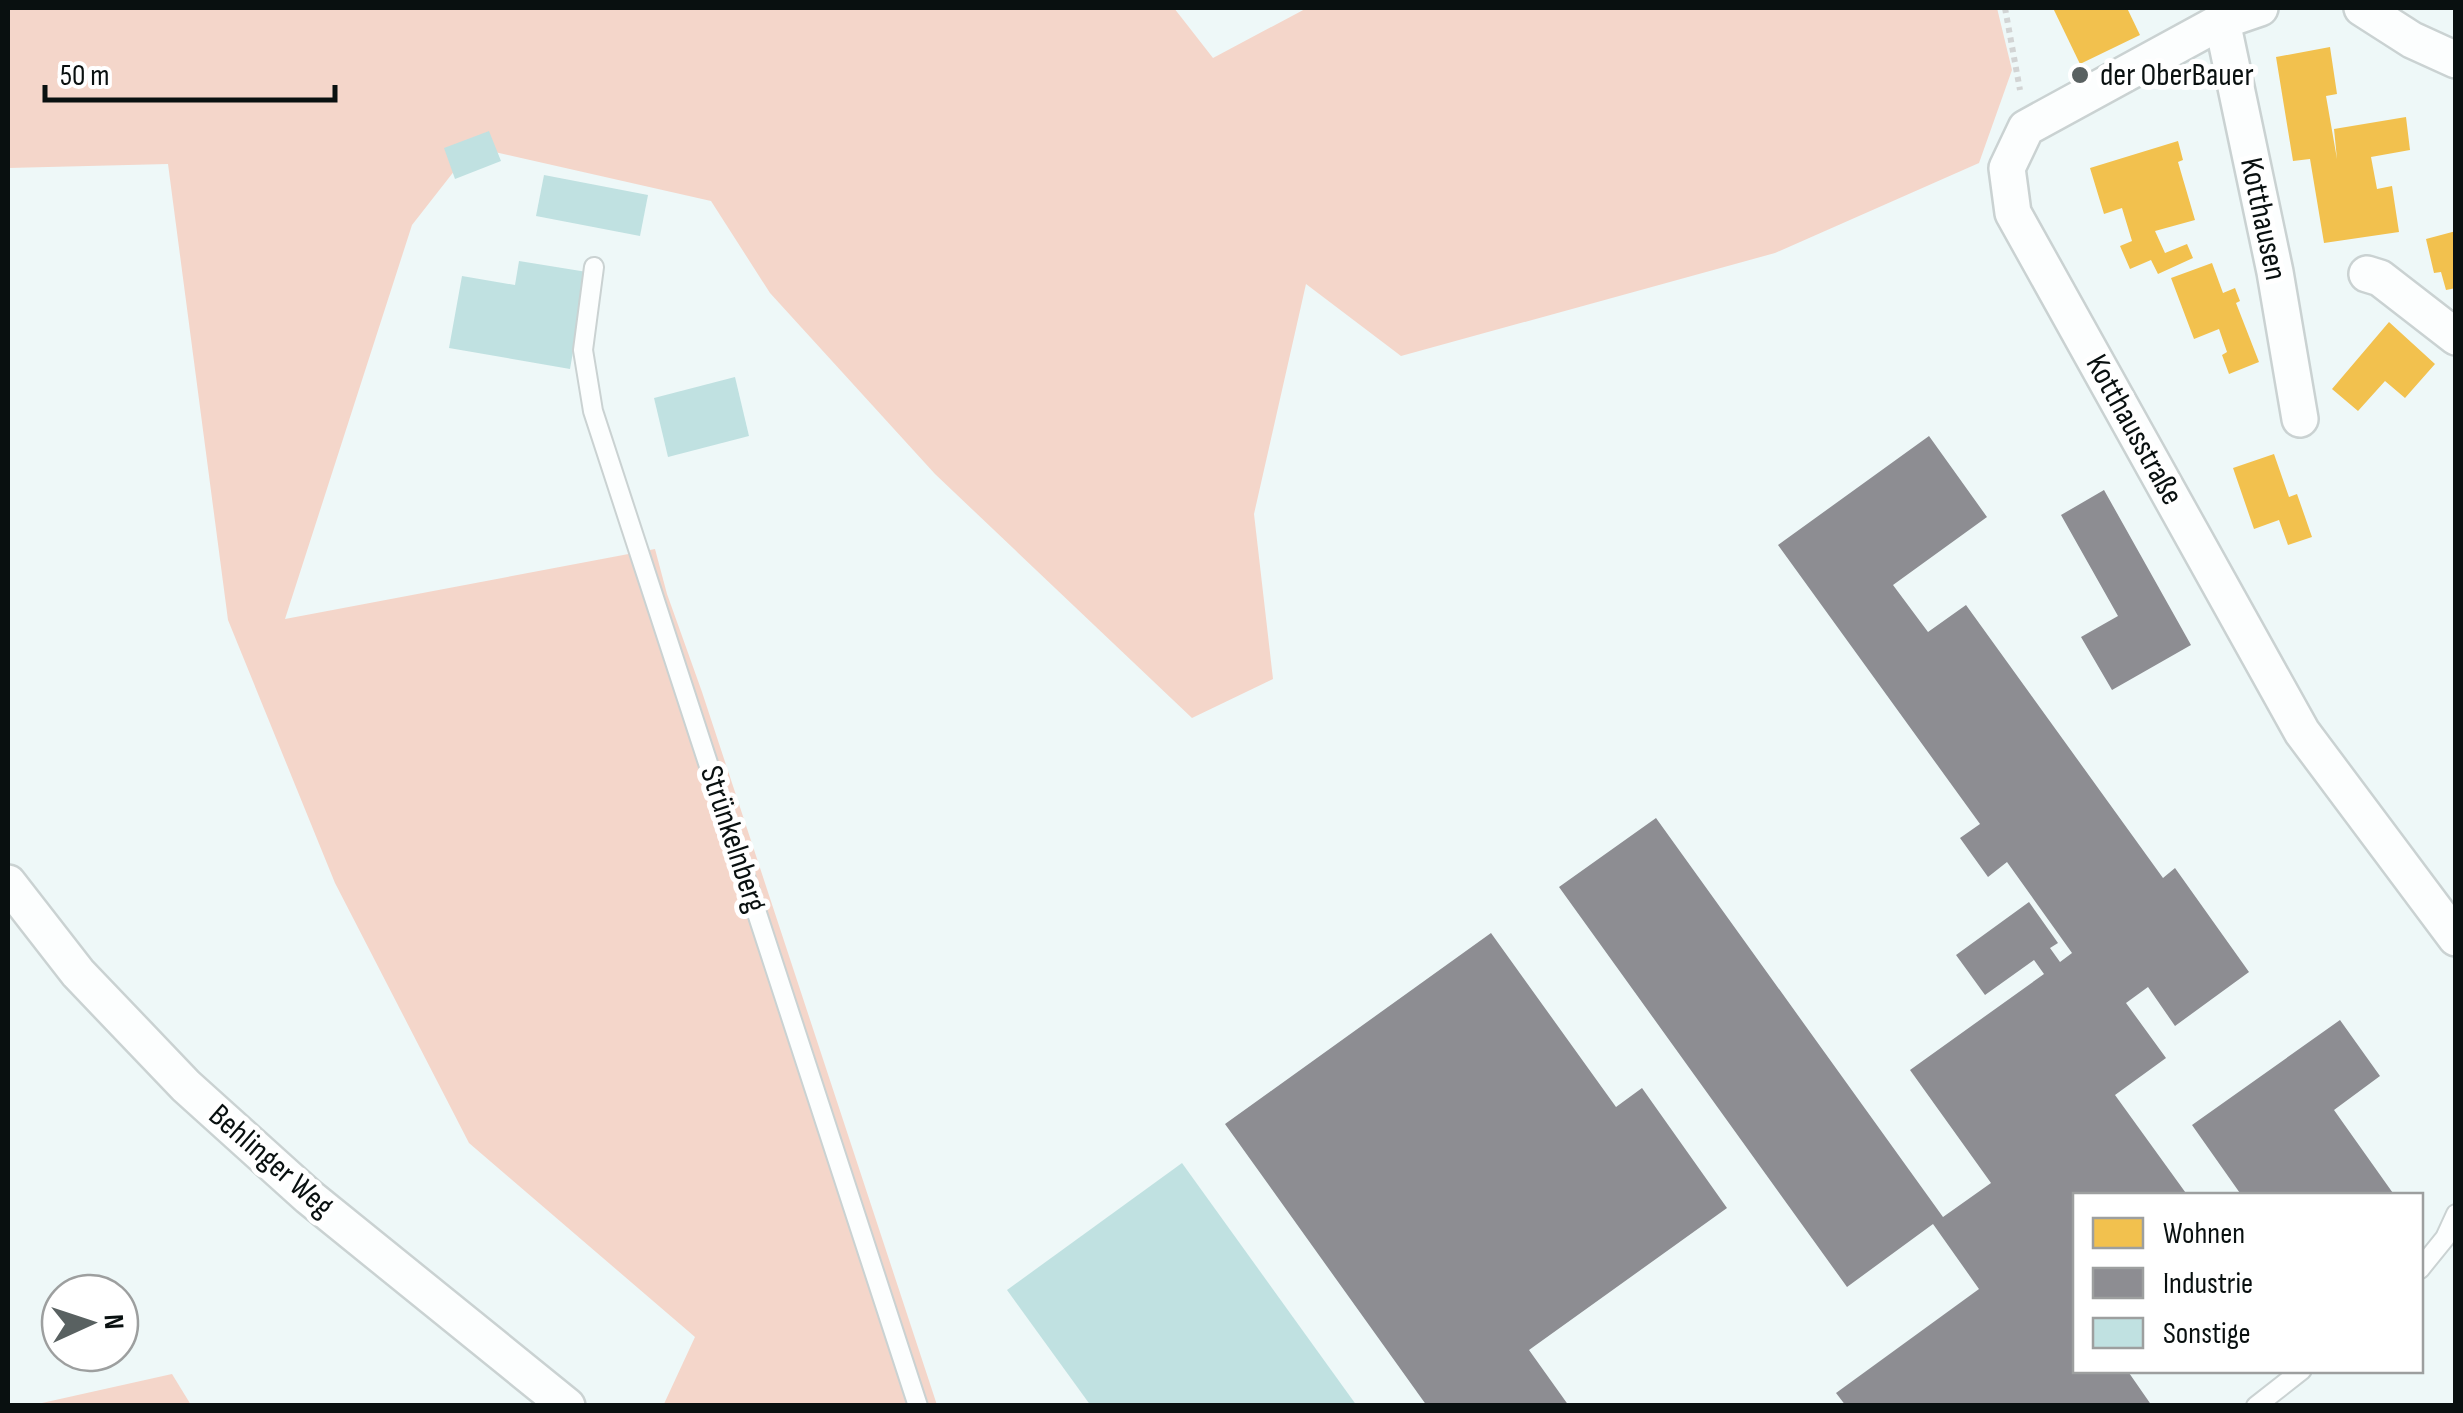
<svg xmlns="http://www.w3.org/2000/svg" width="2463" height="1413" font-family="'Sofia Sans Condensed',sans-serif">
<rect width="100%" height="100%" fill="#eef8f8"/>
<g fill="#f4d6ca">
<polygon points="8,8 1174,8 1213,58 1307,8 1997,8 2012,70 1979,163 1775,253 1401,356 1306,284 1254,514 1273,679 1192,718 935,474 770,293 711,201 473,147 412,225 285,619 655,549 667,594 702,692 937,1405 663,1406 695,1337 469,1143 335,883 228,620 168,164 8,168"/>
<polygon points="172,1374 191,1405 33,1405"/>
</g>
<g fill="#f2c14e">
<polygon points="2053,8 2127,8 2140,35 2080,64"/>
<polygon points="2330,47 2337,94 2326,96 2337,159 2334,129 2406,117 2410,150 2371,157 2377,189 2392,186 2399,232 2324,243 2310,159 2293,161 2276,57"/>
<polygon points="2178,141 2183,160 2178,162 2195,220 2155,231 2165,253 2187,244 2193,258 2158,274 2151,260 2130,269 2120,246 2132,241 2122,208 2104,214 2090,168"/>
<polygon points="2456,231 2456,288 2446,290 2441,272 2434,273 2426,239"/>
<polygon points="2212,263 2223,293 2235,288 2240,301 2236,303 2259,362 2229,374 2222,355 2227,352 2219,329 2194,339 2171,278"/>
<polygon points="2389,322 2435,364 2405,398 2385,381 2358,411 2332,389"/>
<polygon points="2274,454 2289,497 2297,494 2312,537 2288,545 2279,520 2254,529 2233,468"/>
</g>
<g fill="#8d8d92">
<polygon points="1929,436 1987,517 1893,585 1928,632 1966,605 2163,878 2175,868 2249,972 2175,1026 2148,987 2126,1003 2166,1058 2115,1095 2188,1196 2076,1196 2076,1370 2127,1370 2152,1406 1846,1406 1836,1393 1979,1289 1933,1224 1847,1287 1559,887 1656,818 1943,1217 1991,1183 1910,1070 2044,974 2034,960 1985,995 1956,955 2029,902 2058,943 2050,948 2060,962 2072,953 2007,862 1988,877 1960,838 1980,824 1778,545"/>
<polygon points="2104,490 2191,645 2112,690 2081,637 2118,616 2061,515"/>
<polygon points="1491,933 1616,1107 1642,1088 1727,1208 1529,1350 1569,1406 1427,1406 1225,1124"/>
<polygon points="2340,1020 2380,1076 2334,1110 2395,1196 2242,1196 2192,1125"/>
</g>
<g fill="#c0e1e1">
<polygon points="489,131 501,161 455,179 444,148"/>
<polygon points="544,175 648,195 640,236 536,216"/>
<polygon points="519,261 587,272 570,369 449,348 462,276 515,285"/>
<polygon points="735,377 749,436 668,457 654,398"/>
<polygon points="1182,1163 1357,1406 1091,1406 1007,1290"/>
</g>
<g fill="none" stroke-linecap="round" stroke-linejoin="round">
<g stroke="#cad2d2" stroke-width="22">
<g id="service">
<polyline points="594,267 583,350 593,411 918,1406"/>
<polyline points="2420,1269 2445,1238 2456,1214"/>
<polyline points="2256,1406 2302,1370"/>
</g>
</g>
<g stroke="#cad2d2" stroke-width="40">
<g id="minor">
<polyline points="2260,8 2222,21 2026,128 2007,168 2013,213 2302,732 2456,938"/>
<polyline points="2362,8 2412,40 2456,60"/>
<polyline points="2222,21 2275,272 2300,419"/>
<polyline points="2367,274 2380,278 2456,337"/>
<polyline points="8,883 78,973 186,1086 309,1197 567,1406"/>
</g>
</g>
<polyline stroke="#d2d4d4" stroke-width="6" stroke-dasharray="5 5" stroke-linecap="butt" points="2005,8 2020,90"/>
<use href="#service" stroke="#fcfefe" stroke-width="18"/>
<use href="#minor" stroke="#fcfefe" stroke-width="35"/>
</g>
<circle fill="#596161" stroke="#fff" stroke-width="4" cx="2080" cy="75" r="10"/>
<g text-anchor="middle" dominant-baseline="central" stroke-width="10" stroke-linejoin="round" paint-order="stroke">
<g font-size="32" fill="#091010" stroke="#fff" text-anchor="start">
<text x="2100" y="75">der OberBauer</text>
</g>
<g font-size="32" fill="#091010" stroke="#fff">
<text transform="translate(2263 219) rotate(78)">Kotthausen</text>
<text transform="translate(2134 430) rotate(61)">Kotthausstraße</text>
<text transform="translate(733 839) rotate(72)">Strünkelnberg</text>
<text transform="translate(271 1161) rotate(41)">Behlinger Weg</text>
</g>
</g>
<rect width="2463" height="1413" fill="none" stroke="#091010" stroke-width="20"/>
<rect x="2073" y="1193" width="350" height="180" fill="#ffffff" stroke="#9d9f9f" stroke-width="2.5"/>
<rect x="2093" y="1218" width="50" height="30" fill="#f2c14e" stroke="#9d9f9f" stroke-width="2.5"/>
<text x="2163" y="1243" font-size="30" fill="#091010">Wohnen</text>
<rect x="2093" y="1268" width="50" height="30" fill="#8d8d92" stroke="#9d9f9f" stroke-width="2.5"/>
<text x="2163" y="1293" font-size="30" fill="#091010">Industrie</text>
<rect x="2093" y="1318" width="50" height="30" fill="#c0e1e1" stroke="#9d9f9f" stroke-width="2.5"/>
<text x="2163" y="1343" font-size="30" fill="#091010">Sonstige</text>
<g transform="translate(90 1323) rotate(87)"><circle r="48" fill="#ffffff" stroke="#9d9f9f" stroke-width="2.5"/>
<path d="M0-8L18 38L0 25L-18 38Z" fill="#596161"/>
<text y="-15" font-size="28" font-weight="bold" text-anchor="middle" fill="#091010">N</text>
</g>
<path d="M45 85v15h290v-15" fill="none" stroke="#091010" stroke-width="5"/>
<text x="60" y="85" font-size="30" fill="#091010" stroke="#ffffff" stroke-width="8" paint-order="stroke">50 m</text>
</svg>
